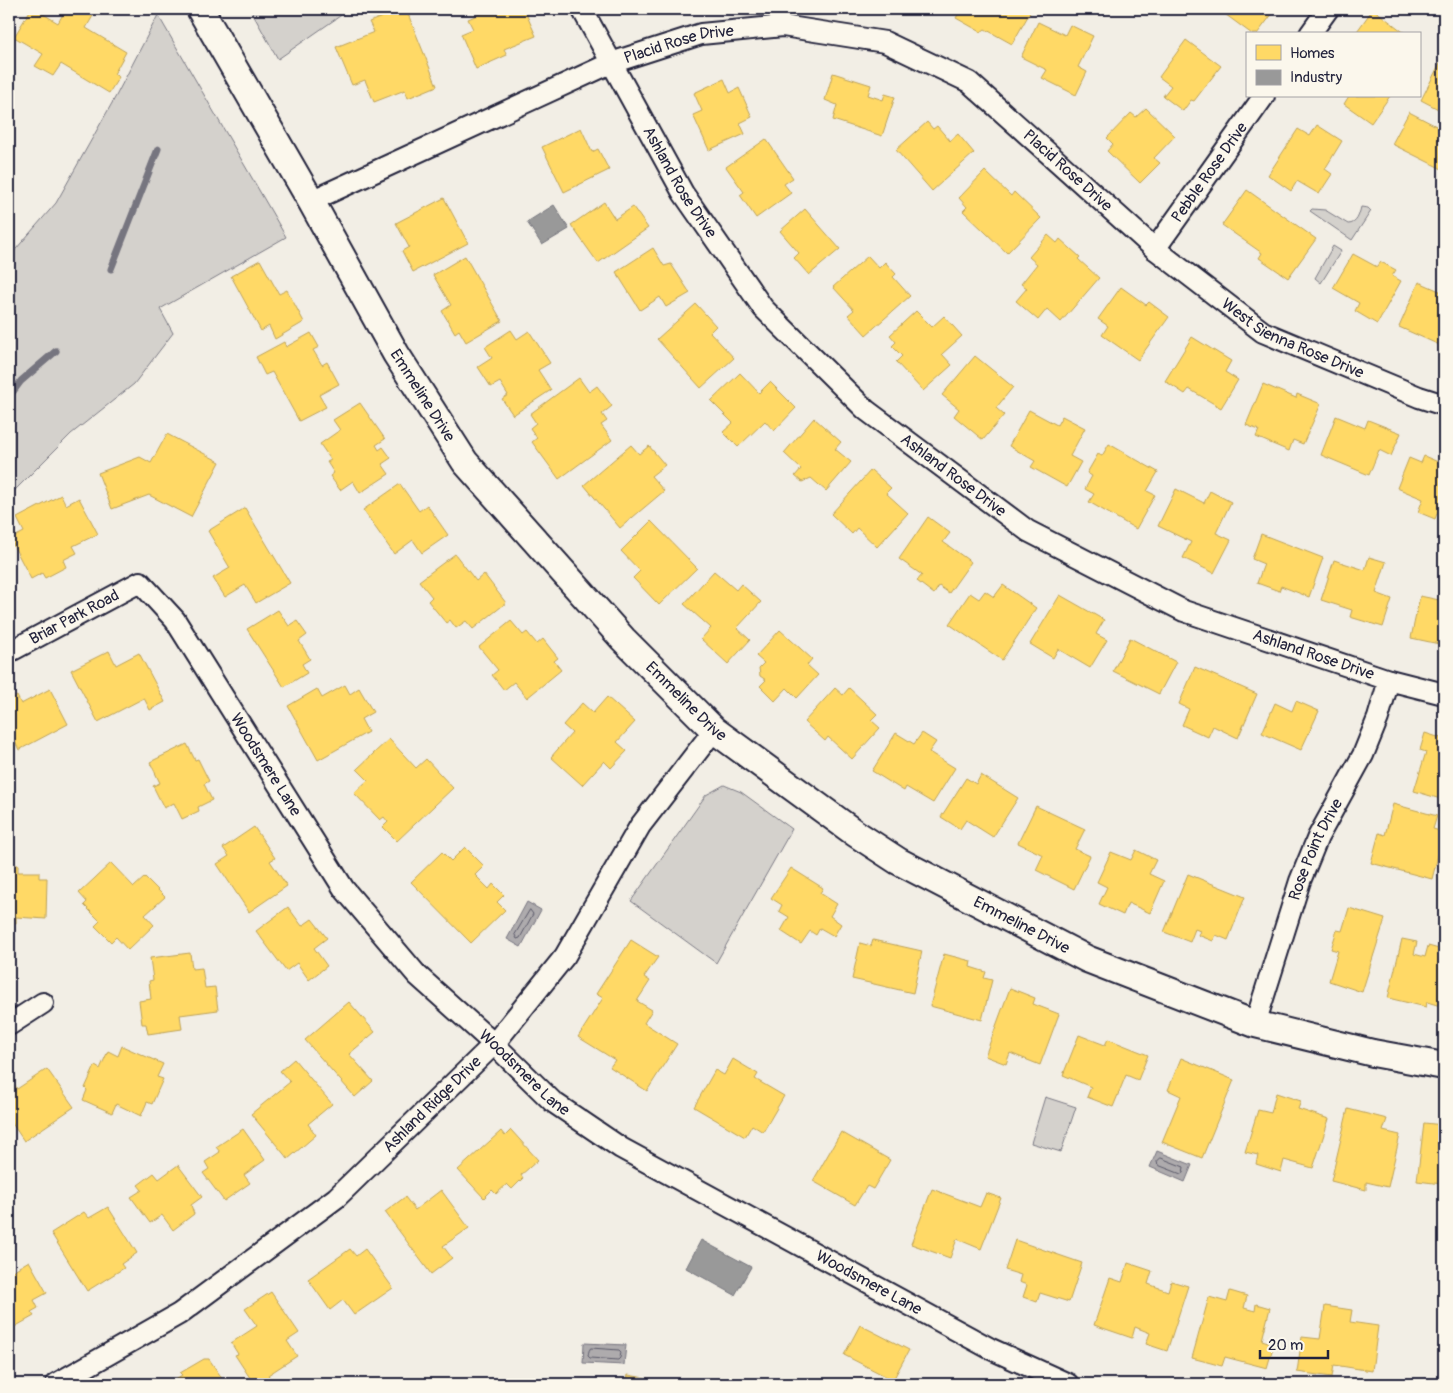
<svg xmlns="http://www.w3.org/2000/svg" width="1453" height="1393" font-family="Pangolin,sans-serif">
<rect width="100%" height="100%" fill="#f2eee5"/>
<filter id="ink" filterUnits="userSpaceOnUse"><feTurbulence type="fractalNoise" baseFrequency=".02" numOctaves="2"/><feDisplacementMap in="SourceGraphic" scale="10" xChannelSelector="R" yChannelSelector="G"/><feConvolveMatrix kernelMatrix="1 2 1 2 8 2 1 2 1" color-interpolation-filters="sRGB"/></filter>
<g filter="url(#ink)">
<g fill="#d4d1cc" stroke="#7b7a84">
<polygon points="250,9 350,9 278,59"/>
<polygon points="158,15 286,237 160,309 173,333 134,384 71,434 9,496 9,257 56,203 116,96"/>
<path d="M1361 207 1368 208 1371 211 1352 240 1310 211 1312 209 1325 210 1348 224C1357 224 1359 215 1361 207Z"/>
<polygon points="1333,246 1341,251 1321,283 1315,278"/>
<polygon points="724,785 741,792 792,829 716,963 631,901 706,795"/>
<polygon points="1045,1097 1076,1107 1061,1152 1031,1143"/>
</g>
<g fill="#aeabad" stroke="#76747f">
<polygon points="527,902 541,910 521,947 507,939"/>
<polygon points="1157,1151 1192,1165 1185,1182 1150,1167"/>
<polygon points="584,1343 626,1345 624,1365 583,1363"/>
</g>
<g fill="#ffd966" stroke="#bda259">
<polygon points="31,9 35,9 58,23 66,9 86,9 94,14 86,28 126,52 114,74 119,77 109,93 61,64 53,76 35,66 43,54 14,37"/>
<polygon points="403,9 406,9 437,86 408,98 405,90 374,102 365,80 352,85 336,47 374,32 369,22"/>
<polygon points="492,9 524,9 536,36 504,49 507,55 476,69 461,34 473,29 468,19"/>
<polygon points="961,9 1032,9 1012,44 985,29 981,32 956,18"/>
<polygon points="1218,9 1276,9 1257,34 1252,34"/>
<polygon points="1373,9 1406,34 1355,34"/>
<polygon points="1038,22 1065,35 1070,25 1093,36 1078,67 1087,72 1076,95 1042,78 1047,70 1021,57"/>
<polygon points="1186,40 1221,66 1194,101 1191,100 1183,111 1163,96 1171,86 1159,77"/>
<polygon points="1444,55 1444,112 1421,100"/>
<polygon points="833,73 871,85 868,95 883,100 885,94 895,97 882,136 833,120 837,105 825,100"/>
<polygon points="724,79 730,93 739,88 752,117 740,123 745,134 709,150 693,115 702,111 694,93"/>
<polygon points="1349,96 1390,96 1371,123 1344,104"/>
<polygon points="1146,108 1175,136 1154,158 1160,163 1140,183 1107,151 1113,144 1107,138 1131,113 1136,117"/>
<polygon points="1409,112 1444,130 1440,139 1444,141 1444,170 1392,144"/>
<polygon points="927,122 933,129 937,126 950,141 958,134 974,153 932,191 896,150"/>
<polygon points="1317,125 1342,141 1325,169 1332,174 1319,194 1297,181 1291,191 1268,175 1298,129 1310,136"/>
<polygon points="581,128 592,152 598,149 609,170 564,192 542,147"/>
<polygon points="766,139 793,178 784,184 791,193 756,218 740,195 744,192 726,167"/>
<polygon points="985,171 1011,196 1014,192 1041,218 1007,253 963,211 967,207 959,198"/>
<polygon points="1247,190 1316,239 1288,278 1259,258 1262,253 1222,225"/>
<polygon points="444,198 468,243 413,272 402,251 409,247 396,223"/>
<polygon points="604,202 615,219 633,207 648,228 598,263 571,225"/>
<polygon points="805,209 840,249 809,275 794,258 799,253 780,231"/>
<polygon points="1048,235 1057,243 1060,239 1080,257 1078,259 1099,278 1061,322 1047,309 1038,320 1016,301 1027,288 1021,284 1037,264 1029,257"/>
<polygon points="653,248 664,266 671,264 690,293 666,307 660,297 640,310 616,272"/>
<polygon points="1353,254 1377,267 1381,262 1396,270 1392,276 1401,281 1377,324 1355,311 1359,303 1333,288"/>
<polygon points="465,256 502,321 466,342 459,330 455,333 442,311 451,305 433,275"/>
<polygon points="868,256 879,268 885,262 896,274 893,277 910,296 866,335 848,315 854,310 833,287"/>
<polygon points="260,260 279,294 287,290 304,322 275,339 269,326 261,331 231,276"/>
<polygon points="1419,282 1444,293 1444,347 1399,327"/>
<polygon points="1121,287 1146,305 1149,302 1169,317 1138,360 1102,335 1108,326 1098,319"/>
<polygon points="696,304 716,326 710,332 734,358 701,388 657,339"/>
<polygon points="916,311 932,327 944,316 962,336 942,354 952,365 923,391 896,362 902,356 892,346 896,342 890,335"/>
<polygon points="511,330 517,339 529,331 550,363 538,370 551,390 513,415 502,399 508,395 500,382 491,387 478,367 492,358 485,347"/>
<polygon points="311,333 319,347 313,350 322,365 327,362 339,384 319,395 326,407 299,421 272,372 265,375 256,357 284,342 286,347"/>
<polygon points="1192,337 1231,361 1225,372 1238,380 1221,408 1189,389 1185,394 1165,381"/>
<polygon points="975,356 1013,387 996,408 1004,415 983,440 954,416 959,409 942,395"/>
<polygon points="740,373 759,393 770,382 796,408 774,431 765,421 738,447 723,432 733,423 711,401"/>
<polygon points="579,378 589,392 597,386 612,406 602,414 607,421 601,425 612,440 559,479 532,442 537,438 530,428 536,423 530,414"/>
<polygon points="1263,384 1296,398 1297,394 1321,404 1303,444 1293,440 1289,451 1256,437 1259,430 1246,425"/>
<polygon points="360,403 385,439 376,445 379,450 383,447 391,458 382,464 389,474 360,493 353,481 340,490 330,476 334,473 327,462 331,460 320,444 340,430 333,420"/>
<polygon points="1029,410 1057,425 1062,416 1085,428 1070,456 1081,462 1067,487 1031,467 1035,461 1009,446"/>
<polygon points="1336,416 1365,428 1368,420 1401,433 1391,456 1379,450 1369,475 1321,455"/>
<polygon points="814,418 841,442 835,449 851,462 826,491 811,478 802,482 795,476 801,469 784,453"/>
<polygon points="167,434 220,462 191,517 149,495 112,509 98,473 140,457 151,463"/>
<polygon points="1109,444 1158,472 1147,491 1155,495 1136,529 1089,502 1094,494 1085,489 1092,476 1087,473 1098,454 1102,456"/>
<polygon points="631,445 639,454 649,446 665,465 651,476 664,491 620,528 584,485"/>
<polygon points="1424,456 1443,464 1444,462 1444,508 1440,506 1435,519 1418,512 1423,499 1397,488 1409,458 1421,463"/>
<polygon points="871,470 891,488 886,493 908,513 877,547 857,528 852,534 831,514"/>
<polygon points="400,484 419,511 427,505 448,535 422,553 413,540 394,554 363,510"/>
<polygon points="1176,489 1204,503 1210,491 1231,502 1216,533 1231,540 1214,573 1183,558 1191,542 1158,526"/>
<polygon points="61,495 66,505 79,498 98,534 73,546 77,553 63,560 66,567 45,578 42,573 31,579 10,539 24,532 17,518"/>
<polygon points="245,508 290,583 256,603 245,585 225,597 213,578 230,568 208,531"/>
<polygon points="928,517 950,533 943,542 971,562 949,593 939,586 934,594 917,581 922,575 899,559"/>
<polygon points="651,521 697,568 659,605 633,578 640,571 621,551"/>
<polygon points="1261,534 1323,558 1309,597 1281,586 1279,591 1257,583 1264,564 1252,559"/>
<polygon points="455,554 476,581 484,574 506,603 473,629 466,621 456,628 450,620 446,623 428,601 432,597 419,581"/>
<polygon points="1369,557 1386,562 1376,593 1392,599 1383,627 1350,617 1352,610 1321,600 1334,560 1365,570"/>
<polygon points="714,571 736,590 741,584 761,602 737,628 750,640 728,664 701,639 711,628 684,604"/>
<polygon points="1003,585 1036,608 1002,660 949,624 970,593 979,599 985,591 994,597"/>
<polygon points="1060,595 1104,620 1096,634 1107,640 1090,668 1058,649 1053,658 1030,644"/>
<polygon points="1420,596 1444,601 1444,645 1411,638"/>
<polygon points="278,610 289,626 297,621 307,635 299,641 310,659 302,664 307,673 284,687 247,629"/>
<polygon points="511,621 523,635 527,632 537,644 543,639 558,658 554,661 561,670 527,698 514,682 504,690 492,675 498,670 479,647"/>
<polygon points="780,630 812,659 807,665 818,675 797,698 787,688 775,701 760,686 766,680 760,676 759,668 764,663 756,656"/>
<polygon points="1130,638 1176,662 1159,694 1113,671"/>
<polygon points="109,651 116,665 139,653 165,702 150,710 144,698 98,722 71,670"/>
<polygon points="1195,667 1257,694 1238,738 1213,726 1208,737 1182,725 1189,709 1179,704"/>
<polygon points="345,685 350,694 359,688 373,712 361,719 368,732 318,760 288,706 317,689 322,698"/>
<polygon points="835,688 843,695 849,688 877,714 871,720 880,728 852,759 828,737 825,741 804,722"/>
<polygon points="50,689 68,724 19,750 12,736 9,738 9,700 17,696 21,704"/>
<polygon points="607,697 635,722 617,742 627,751 611,768 604,761 582,785 551,757 572,733 563,725 582,703 593,713"/>
<polygon points="1296,701 1319,711 1301,750 1262,733 1275,703 1292,711"/>
<polygon points="896,733 914,744 922,733 936,742 929,752 955,768 933,803 906,787 904,791 872,771"/>
<polygon points="1425,733 1444,739 1444,800 1414,791 1426,752 1420,750"/>
<polygon points="389,739 416,768 426,759 453,788 397,841 383,827 388,822 384,817 380,820 354,793 368,780 357,769"/>
<polygon points="187,744 195,760 198,759 209,781 204,784 212,800 198,807 199,811 182,819 174,803 164,808 153,786 160,783 150,762"/>
<polygon points="981,775 1018,798 993,837 966,820 960,829 941,817 966,778 976,784"/>
<polygon points="1393,804 1437,816 1433,829 1444,832 1432,879 1371,863 1379,833 1385,835"/>
<polygon points="1036,806 1085,829 1075,849 1090,856 1074,889 1036,870 1043,855 1018,843"/>
<polygon points="254,827 275,858 270,861 287,886 249,912 217,864 229,856 223,848"/>
<polygon points="465,847 484,866 475,875 489,889 493,884 504,895 497,902 505,910 471,943 411,882 442,852 451,861"/>
<polygon points="1136,850 1156,860 1149,874 1164,881 1150,913 1128,903 1123,915 1099,904 1107,887 1097,882 1111,852 1131,860"/>
<polygon points="111,863 134,887 145,877 165,897 145,915 154,925 128,950 116,937 111,942 95,926 100,921 84,905 87,902 79,893"/>
<polygon points="9,865 18,865 18,872 39,872 39,878 47,878 46,919 16,917 16,923 9,922"/>
<polygon points="791,868 823,888 820,893 837,904 830,916 841,924 834,936 820,928 816,935 810,931 801,944 781,931 789,917 779,911 782,905 771,898"/>
<polygon points="1188,874 1245,897 1228,940 1216,935 1213,941 1198,935 1200,931 1195,929 1190,942 1164,932"/>
<polygon points="288,907 302,926 312,919 327,938 314,948 327,966 309,980 297,963 286,971 256,931"/>
<polygon points="1349,908 1385,919 1362,992 1329,981 1338,951 1331,949 1337,930 1342,931"/>
<polygon points="1402,939 1417,942 1414,954 1425,957 1428,946 1443,950 1441,960 1444,961 1444,1007 1427,1002 1426,1007 1388,998"/>
<polygon points="631,940 658,957 644,977 650,981 637,1001 652,1010 644,1023 677,1044 647,1091 610,1067 615,1060 578,1037 603,998 596,994"/>
<polygon points="873,940 922,951 913,993 852,979 860,943 871,946"/>
<polygon points="190,953 192,969 202,968 205,988 215,987 218,1010 180,1015 182,1029 148,1034 146,1024 142,1024 139,1001 151,999 149,981 153,980 150,958"/>
<polygon points="944,954 971,961 970,967 986,972 984,978 992,980 982,1020 930,1006"/>
<polygon points="1010,988 1035,998 1033,1004 1059,1014 1040,1065 1010,1053 1006,1064 985,1056"/>
<polygon points="349,1002 375,1032 349,1054 373,1081 355,1097 305,1040"/>
<polygon points="1079,1035 1105,1045 1108,1039 1148,1055 1138,1080 1126,1075 1113,1107 1087,1097 1091,1087 1063,1075"/>
<polygon points="122,1046 163,1064 157,1077 163,1079 152,1104 147,1102 141,1116 116,1104 112,1113 83,1100 87,1090 85,1088 95,1066 100,1069 108,1051 118,1056"/>
<polygon points="1181,1058 1234,1080 1202,1158 1162,1142 1181,1096 1168,1090"/>
<polygon points="294,1059 332,1104 308,1124 316,1135 288,1159 251,1114 290,1082 280,1071"/>
<polygon points="733,1059 758,1074 755,1079 784,1096 763,1132 752,1125 745,1137 694,1107 715,1070 724,1075"/>
<polygon points="47,1069 74,1107 24,1141 9,1119 9,1087 14,1084 17,1089"/>
<polygon points="1276,1093 1301,1101 1298,1109 1329,1119 1313,1168 1284,1160 1281,1172 1256,1164 1258,1155 1245,1152 1258,1110 1271,1113"/>
<polygon points="1348,1109 1387,1119 1383,1131 1400,1135 1388,1187 1366,1182 1366,1190 1331,1181"/>
<polygon points="1424,1123 1444,1125 1444,1174 1443,1174 1442,1184 1417,1181"/>
<polygon points="243,1129 265,1160 244,1175 250,1183 224,1201 203,1173 209,1169 205,1162 220,1152 216,1147"/>
<polygon points="511,1130 538,1160 521,1175 523,1178 512,1189 507,1184 496,1194 492,1190 484,1198 458,1170 501,1131 505,1136"/>
<polygon points="841,1132 890,1160 873,1189 867,1186 855,1205 813,1181"/>
<polygon points="178,1165 202,1197 191,1205 194,1214 173,1230 162,1215 150,1223 131,1197 142,1190 138,1185 154,1173 159,1179"/>
<polygon points="932,1189 980,1207 986,1193 1001,1198 981,1249 957,1239 950,1258 911,1244"/>
<polygon points="441,1190 469,1228 443,1246 452,1258 431,1274 385,1212 405,1197 415,1210"/>
<polygon points="108,1207 137,1253 121,1264 124,1268 87,1291 51,1233 84,1212 89,1218"/>
<polygon points="1015,1240 1082,1263 1069,1302 1040,1293 1037,1302 1023,1297 1027,1285 1019,1282 1021,1275 1005,1270"/>
<polygon points="350,1249 356,1256 365,1249 393,1288 354,1315 343,1300 330,1310 308,1279"/>
<polygon points="29,1261 47,1293 34,1300 38,1308 31,1312 34,1316 9,1330 9,1273"/>
<polygon points="1128,1263 1152,1271 1148,1284 1168,1291 1171,1281 1188,1286 1167,1351 1146,1344 1150,1333 1135,1327 1132,1338 1094,1325 1110,1278 1122,1282"/>
<polygon points="1230,1291 1247,1296 1244,1308 1255,1311 1256,1304 1270,1308 1262,1340 1274,1344 1267,1368 1225,1357 1222,1366 1192,1358 1209,1297 1227,1302"/>
<polygon points="271,1292 299,1333 287,1341 297,1356 268,1375 270,1377 259,1384 254,1384 235,1355 238,1354 231,1343 257,1326 245,1309"/>
<polygon points="1325,1306 1352,1310 1350,1322 1378,1326 1372,1371 1334,1365 1332,1377 1297,1372 1302,1337 1320,1339"/>
<polygon points="860,1325 909,1350 893,1380 844,1355"/>
<polygon points="204,1359 209,1359 226,1384 168,1384 182,1375 180,1373"/>
<polygon points="628,1375 669,1382 669,1384 626,1384"/>
</g>
<g fill="#999" stroke="#75757d">
<polygon points="554,205 569,229 542,245 527,222"/>
<polygon points="701,1240 751,1267 735,1295 686,1268"/>
</g>
<g fill="none" stroke-linecap="round" stroke-linejoin="round">
<g stroke="#5a5969" stroke-width="1">
<polygon points="530,910 533,914 520,938 517,939 515,935"/>
<polygon points="1161,1158 1184,1167 1183,1173 1181,1174 1158,1165 1157,1162"/>
<polygon points="591,1348 619,1350 621,1352 620,1358 618,1360 590,1358 588,1356 589,1351"/>
</g>
<g stroke="#76747f" stroke-width="7">
<polyline points="111,269 158,149"/>
<polyline points="9,397 21,381 56,351"/>
</g>
<g stroke="#22223b" stroke-width="24">
<g id="minor">
<path id="s1" d="M582 9 683 193 763 308 866 410 1028 531 1184 611 1389 680 1444 694"/>
<polyline points="1310,34 1328,9"/>
<path id="s2" d="M311 201 611 63 701 34 783 26 885 42 969 82 1155 249 1263 332 1419 397 1444 405"/>
<path id="s3" d="M1155 249 1264 96"/>
<path id="s4" d="M9 652 140 582 175 620 344 889 417 975 494 1044 553 1102 621 1148 991 1349 1068 1384"/>
<path id="s5" d="M1255 1024 1300 881 1318 837 1363 755 1378 718 1389 680"/>
<polyline points="9,1025 43,1003"/>
<path id="s6" d="M56 1384 179 1314 336 1198 494 1044 565 956 640 826 714 730"/>
</g>
</g>
<g stroke="#22223b" stroke-width="30">
<g id="tertiary">
<path id="s7" d="M200 9 311 201 396 354 465 462 623 639 714 730 855 833 898 861 1087 959 1255 1024 1373 1053 1444 1066"/>
</g>
</g>
<use href="#minor" stroke="#fbf7ec" stroke-width="20"/>
<use href="#tertiary" stroke="#fbf7ec" stroke-width="26"/>
</g>
</g>
<g text-anchor="middle" dominant-baseline="central" stroke-width="5" stroke-linejoin="round" paint-order="stroke">
<g font-size="16" fill="#22223b" stroke="#fbf7ec">
<text stroke="none"><textPath href="#s2" startOffset="401">Placid Rose Drive</textPath></text>
<text stroke="none"><textPath href="#s2" startOffset="836">Placid Rose Drive</textPath></text>
<text stroke="none"><textPath href="#s3" startOffset="94">Pebble Rose Drive</textPath></text>
<text stroke="none"><textPath href="#s1" startOffset="199">Ashland Rose Drive</textPath></text>
<text stroke="none"><textPath href="#s2" startOffset="1119">West Sienna Rose Drive</textPath></text>
<text stroke="none"><textPath href="#s7" startOffset="446">Emmeline Drive</textPath></text>
<text stroke="none"><textPath href="#s1" startOffset="604">Ashland Rose Drive</textPath></text>
<text stroke="none"><textPath href="#s4" startOffset="74">Briar Park Road</textPath></text>
<text stroke="none"><textPath href="#s1" startOffset="1009">Ashland Rose Drive</textPath></text>
<text stroke="none"><textPath href="#s7" startOffset="851">Emmeline Drive</textPath></text>
<text stroke="none"><textPath href="#s4" startOffset="371">Woodsmere Lane</textPath></text>
<text stroke="none"><textPath href="#s5" startOffset="185">Rose Point Drive</textPath></text>
<text stroke="none"><textPath href="#s7" startOffset="1256">Emmeline Drive</textPath></text>
<text stroke="none"><textPath href="#s4" startOffset="776">Woodsmere Lane</textPath></text>
<text stroke="none"><textPath href="#s6" startOffset="471">Ashland Ridge Drive</textPath></text>
<text stroke="none"><textPath href="#s4" startOffset="1181">Woodsmere Lane</textPath></text>
</g>
</g>
<rect width="1453" height="1393" fill="none" stroke="#fbf7ec" stroke-width="30"/>
<rect x="15" y="15" width="1423" height="1363" fill="none" stroke="#22223b" stroke-width="2" filter="url(#ink)"/>
<rect x="1246" y="32" width="175" height="65" fill="#fbf7ec" stroke="#a4a2a5"/>
<rect x="1256" y="45" width="25" height="15" fill="#ffd966" stroke="#a4a2a5"/>
<text x="1290" y="58" font-size="15" fill="#22223b">Homes</text>
<rect x="1256" y="70" width="25" height="15" fill="#999999" stroke="#a4a2a5"/>
<text x="1290" y="82" font-size="15" fill="#22223b">Industry</text>
<path d="M1260 1350v8h68v-8" fill="none" stroke="#22223b" stroke-width="2.5"/>
<text x="1268" y="1350" font-size="15" fill="#22223b" stroke="#fbf7ec" stroke-width="4" paint-order="stroke">20 m</text>
</svg>
